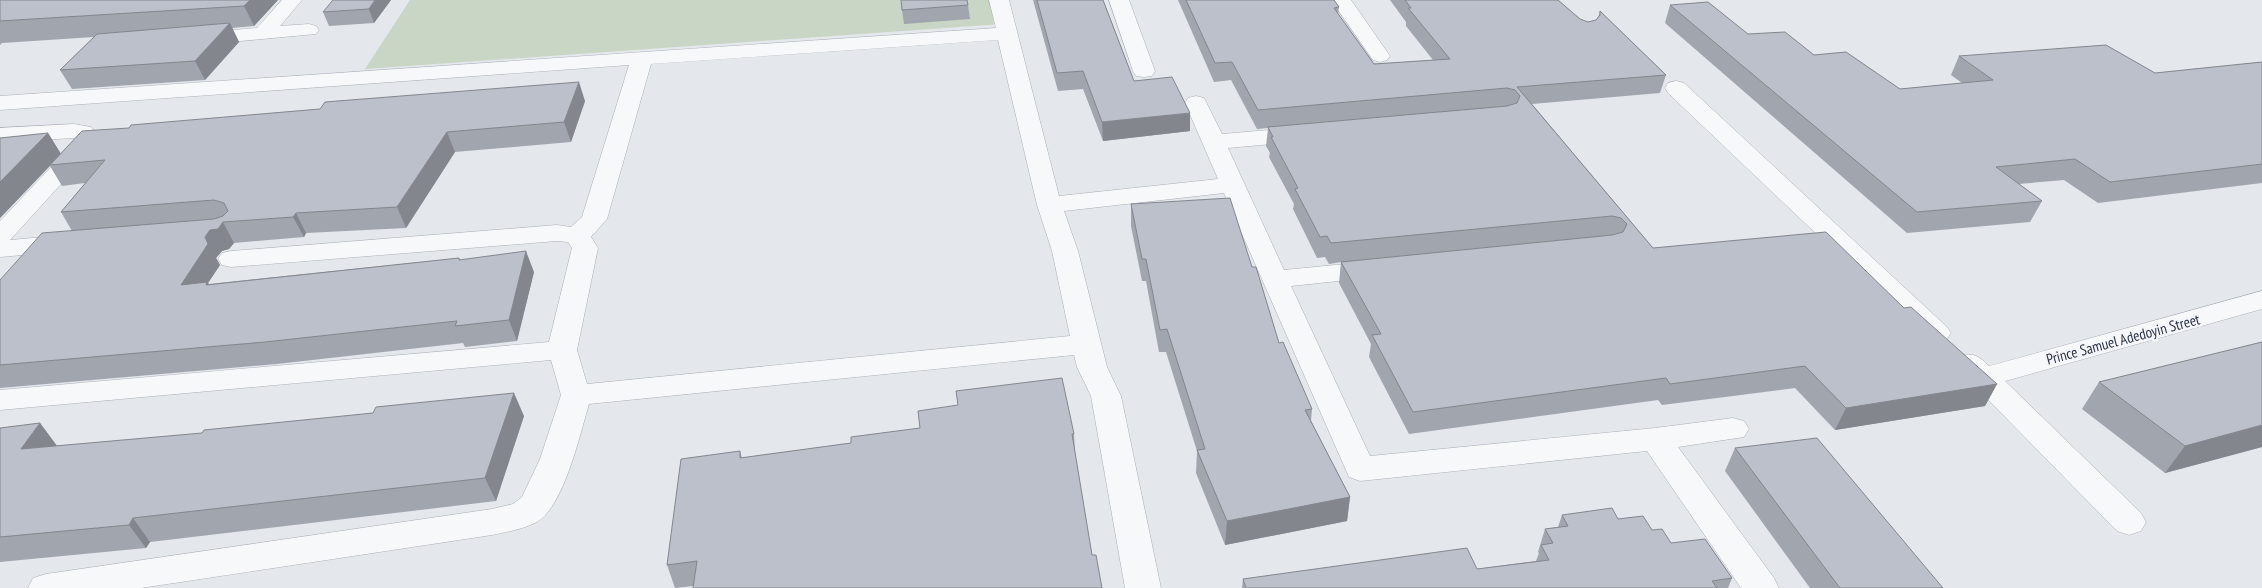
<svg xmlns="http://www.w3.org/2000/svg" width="2262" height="588" font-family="'PT Sans Narrow',sans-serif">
<rect width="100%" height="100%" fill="#e4e7ec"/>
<polygon fill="#c9d6c5" points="410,0 993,0 1002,24 365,69"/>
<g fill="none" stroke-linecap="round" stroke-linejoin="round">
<g stroke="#a9aeb7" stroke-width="1">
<g id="minor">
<polygon points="282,0 302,0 280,26 309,24 316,26 319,30 316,34 198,45 191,43 188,39 191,35 198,33 257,28"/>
<path d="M989 0H1009L1059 196 1218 179 1185 103 1188 98 1196 96 1204 98 1222 134 1305 127 1313 129 1316 134 1313 139 1305 141 1228 148 1284 270 1376 261 1385 263 1389 269 1385 275 1376 277 1291 286 1370 456 1655 428 1733 418 1744 421 1749 429 1744 437 1678 447 1774 578 1779 588H1741L1647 451 1360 481 1349 477 1224 193 1064 211 1078 251 1107 367 1121 396 1161 588H1125L1091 396 1077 367 1074 355 589 404C580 434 564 506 537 522 524 529 506 532 492 535L141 588H28L33 578 46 574 492 509 513 504 522 497 540 459 561 395 551 360 0 410V390L549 342 572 248 568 242 557 241 231 267 222 265 218 259 222 253 231 251 557 225 571 227 582 217 629 65 0 110V96L996 28ZM998 40 1037 205 1052 251 1070 336 587 384 577 350 598 248 591 237 607 219 651 64Z"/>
<polygon points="1109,0 1129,0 1155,71 1152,76 1144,77 1136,76 1133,71"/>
<polygon points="1331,0 1351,0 1390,56 1387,60 1380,62 1373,60"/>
<polygon points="1676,81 1684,83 1947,327 1951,333 1947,339 1937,342 1927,339 1668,93 1665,88 1668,83"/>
<polygon points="74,124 91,127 99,137 93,149 10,240 68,235 77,237 81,243 77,249 68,251 0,257 0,221 71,146 75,138 0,142 0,128"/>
<path d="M2262 291V309L2005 381 2141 513 2146 522 2141 531 2129 535 2117 531 1959 370 1954 363 1959 356C1973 352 1979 356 1989 366Z"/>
</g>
</g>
<use href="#minor" fill="#f7f8fa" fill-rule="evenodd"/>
</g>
<g fill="#a1a5ae">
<polygon points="0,0 278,0 254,26 232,28 239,42 205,80 72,89 60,70 94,37 2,43 0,45"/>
<polygon points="391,0 374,23 329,26 323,12"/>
<polygon points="1033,0 1103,0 1134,81 1190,131 1103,141 1083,89 1058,91"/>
<polygon points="1178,0 1334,0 1339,7 1338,14 1374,64 1433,60 1406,26 1406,22 1390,0 1558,0 1580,19 1588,22 1596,20 1598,18 1600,11 1666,75 1660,93 1532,104 1653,248 1904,308 1997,384 1985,406 1835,430 1795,388 1662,405 1658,400 1409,434 1369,357 1371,344 1339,283 1341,262 1329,264 1325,257 1317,258 1293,209 1294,204 1269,157 1270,153 1266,146 1268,128 1257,129 1231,80 1214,82"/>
<polygon points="968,5 970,19 904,24 902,10"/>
<polygon points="1670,5 1748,34 1900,89 1962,83 1951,75 1959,56 2155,73 2262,62 2262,183 2098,203 2064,180 2019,184 2042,201 2030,222 1907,233 1665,23"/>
<polygon points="585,101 571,142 455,152 406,228 306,233 304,237 234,243 229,249 222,251 216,258 220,265 208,283 209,284 459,258 460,260 534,272 517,341 465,347 463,343 277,364 0,388 0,280 72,231 61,212 85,183 62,186 50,166 0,218 0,138 48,133 61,154"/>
<polygon points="1131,204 1252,267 1279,343 1312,409 1311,421 1350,497 1347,521 1225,545 1196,473 1197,451 1166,352 1159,352 1146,281 1142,281 1131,226"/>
<polygon points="2262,342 2262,447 2165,473 2082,409 2099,382"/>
<polygon points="524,416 496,501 150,542 146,548 0,562 0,428 40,423 57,446"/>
<polygon points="920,428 1074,434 1075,451 693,586 675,588 667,565 740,451 742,458 851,443"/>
<polygon points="1735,448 1943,588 1810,588 1725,471"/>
<polygon points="1562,515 1618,519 1652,530 1671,543 1732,578 1728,588 1242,588 1243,579 1477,569 1536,561 1539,553 1538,552 1545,529 1558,527"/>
</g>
<g fill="#83868d">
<polygon points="250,0 278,0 254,26 244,6"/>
<polygon points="375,0 391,0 374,23 369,9"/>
<polygon points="230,23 239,42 205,80 195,61"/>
<polygon points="579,82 585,101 571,142 564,122"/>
<polygon points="1190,113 1190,131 1103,141 1102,122"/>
<polygon points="447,132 455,152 406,228 397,207"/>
<polygon points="48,133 61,154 0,218 0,182"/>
<polygon points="296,213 306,233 304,237 293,217"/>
<polygon points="223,222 234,243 229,249 222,251 216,258 220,265 208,283 220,303 181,285 205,237 210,230"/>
<polygon points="526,251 534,272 517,341 509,320"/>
<polygon points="1997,384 1985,406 1835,430 1846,408"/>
<polygon points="514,393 524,416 496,501 485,478"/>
<polygon points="40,423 57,446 21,449"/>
<polygon points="2262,425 2262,447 2165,473 2185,446"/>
<polygon points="1350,497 1347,521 1225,545 1227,521"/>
<polygon points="133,518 150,542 146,548 129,525"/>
</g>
<g fill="#bbc0ca" stroke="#83868d">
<polygon points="0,0 250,0 244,6 0,21"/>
<polygon points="333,0 375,0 369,9 323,12"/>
<polygon points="901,0 967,0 968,5 902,10"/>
<polygon points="1037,0 1103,0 1134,81 1172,77 1190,113 1102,122 1083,71 1057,73"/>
<polygon points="1186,0 1334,0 1339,7 1334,8 1374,64 1450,59 1408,8 1411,8 1405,0 1558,0 1580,19 1588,22 1596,20 1600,15 1600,11 1666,75 1517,87 1653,248 1826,232 1904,308 1911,307 1997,384 1846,408 1805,366 1670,384 1666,378 1413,412 1372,335 1381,334 1341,262 1612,235 1623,232 1627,224 1621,218 1612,216 1331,243 1327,236 1320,237 1295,189 1298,188 1271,137 1273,137 1268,127 1507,106 1517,103 1520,96 1515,90 1507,88 1258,110 1232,62 1215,63"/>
<polygon points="1708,2 1748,34 1785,32 1814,55 1846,52 1900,89 1993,80 1959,56 2106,45 2155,73 2262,62 2262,164 2110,182 2075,159 1996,167 2042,201 1917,212 1670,5"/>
<polygon points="230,23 195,61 60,70 97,34"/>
<polygon points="579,82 564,122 447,132 397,207 296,213 293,217 223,222 218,229 210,230 205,237 208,244 181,285 207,282 206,285 459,258 459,260 526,251 509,320 455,326 457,321 265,342 0,365 0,280 42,233 214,219 223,216 228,211 224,203 214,200 61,212 105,160 50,165 82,131 129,128 131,125 320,109 325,102"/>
<polygon points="48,133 0,182 0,138"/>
<polygon points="1230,198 1252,267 1256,267 1279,343 1283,342 1312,409 1305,410 1350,497 1227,521 1197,450 1205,449 1167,329 1160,330 1146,259 1142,259 1131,204"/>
<polygon points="2262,342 2262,425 2185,446 2099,382"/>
<polygon points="1062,378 1074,434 1072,434 1092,555 1096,555 1102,588 693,588 697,561 667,565 681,459 740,451 740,458 851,443 851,437 920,428 918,411 958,405 956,391"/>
<polygon points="514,393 485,478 133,518 129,525 0,537 0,428 40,423 21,449 202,433 204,430 373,413 376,407"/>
<polygon points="1817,438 1943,588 1840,588 1735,448"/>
<polygon points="1612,508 1618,519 1643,516 1652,530 1662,529 1671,543 1705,539 1732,578 1712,581 1717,588 1246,588 1243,579 1467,548 1477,569 1549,560 1541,545 1553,543 1545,529 1568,526 1562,515"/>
</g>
<g text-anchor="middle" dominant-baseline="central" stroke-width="5" stroke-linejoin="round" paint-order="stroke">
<g font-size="15" fill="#2b3445" stroke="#f4f6f9">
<text transform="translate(2123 339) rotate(-15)">Prince Samuel Adedoyin Street</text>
</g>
</g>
</svg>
